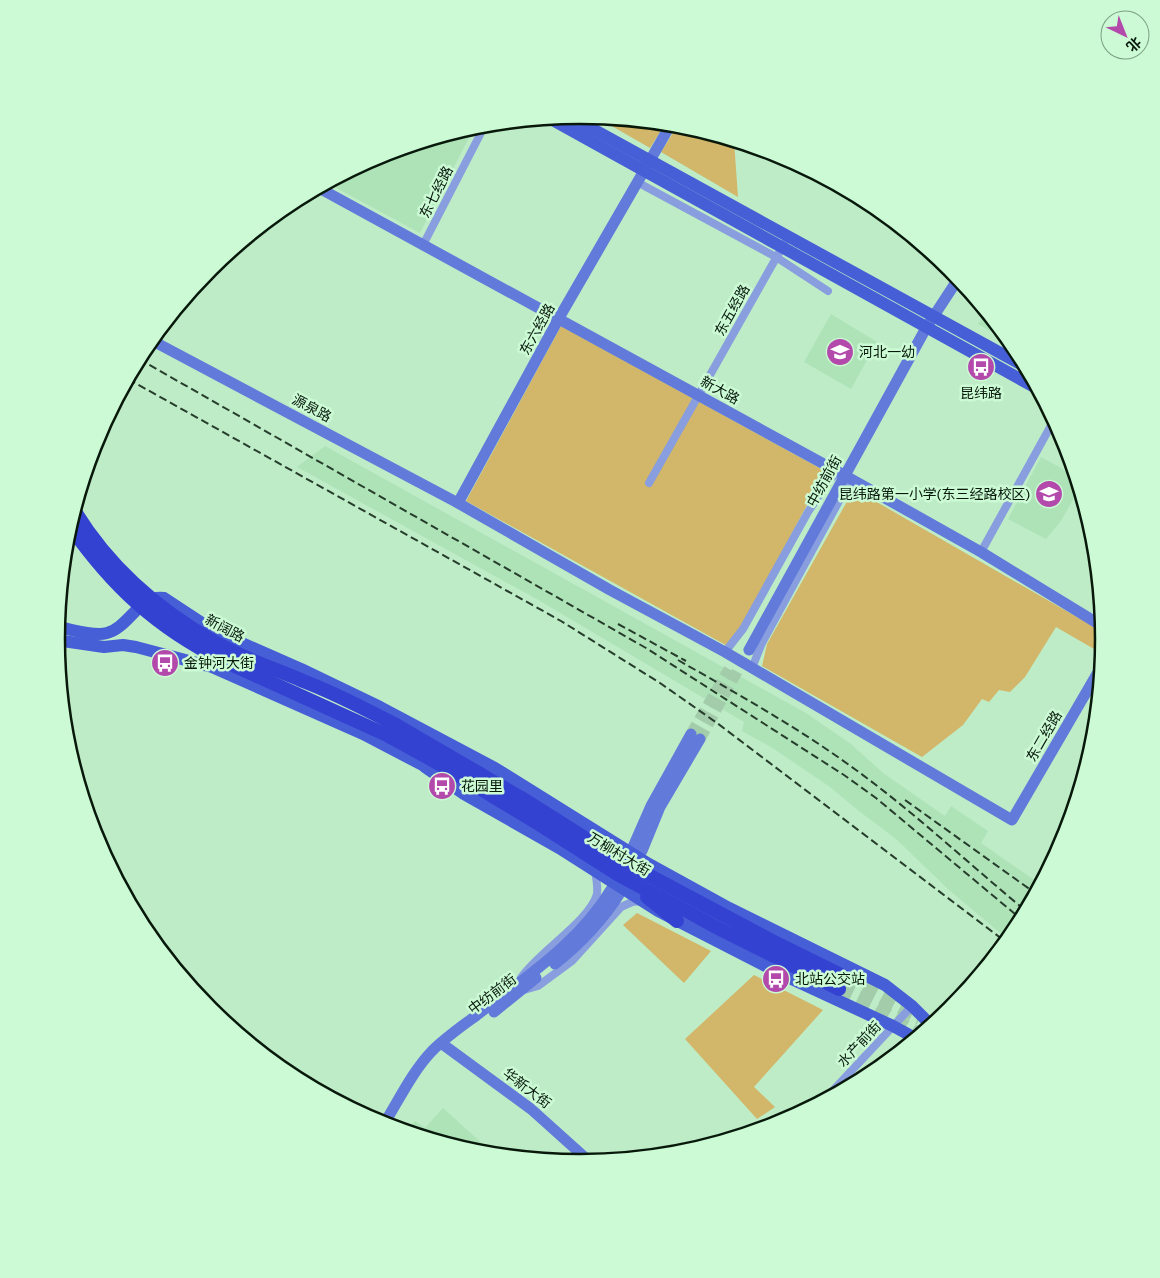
<svg xmlns="http://www.w3.org/2000/svg" width="1160" height="1278" font-family="'Roboto Serif','Noto Sans SC',serif">
<rect width="100%" height="100%" fill="#beecc7"/>
<g fill="#aee3b8">
<polygon points="475,126 420,233 327,183 380,155"/>
<polygon points="976,300 1011,343 978,324 983,317 976,305"/>
<polygon points="831,314 877,342 851,389 804,362"/>
<polygon points="325,446 806,713 851,744 883,773 945,816 951,806 988,831 981,843 1040,884 1015,930 1008,939 999,932 949,890 896,839 855,808 830,787 771,747 742,731 744,722 540,601 297,467"/>
<polygon points="1041,457 1061,468 1077,483 1079,489 1061,521 1046,539 1008,519"/>
<polygon points="443,1108 485,1146 479,1153 400,1129 402,1126 409,1129 415,1121 425,1128"/>
</g>
<g fill="#d2b669">
<polygon points="596,117 665,124 650,148"/>
<polygon points="678,125 734,141 738,197 661,152"/>
<polygon points="561,326 825,471 731,648 466,501"/>
<polygon points="854,489 1103,632 1103,650 1101,653 1056,627 1025,677 1010,692 999,690 989,702 982,699 963,725 922,757 762,666 767,644"/>
<polygon points="637,913 711,951 684,983 623,925"/>
<polygon points="754,975 823,1010 754,1087 775,1107 757,1119 685,1039"/>
</g>
<g fill="none" stroke-linecap="round" stroke-linejoin="round">
<g stroke="#a3ccab" stroke-width="11" stroke-dasharray="11 5.5" stroke-linecap="butt">
<polyline points="691,734 729,669"/>
<polyline points="700,739 749,650"/>
</g>
<g stroke="#a3ccab" stroke-width="14" stroke-dasharray="14 7" stroke-linecap="butt">
<polyline points="845,977 920,1018"/>
<polyline points="839,989 872,1005 919,1035"/>
</g>
<g stroke="#899ede" stroke-width="8">
<polyline points="637,182 776,257 828,291"/>
<polyline points="423,245 485,125"/>
<polyline points="649,483 784,244"/>
<polyline points="981,552 1054,420"/>
<polyline points="725,652 743,629 808,512 830,479 839,472"/>
<polyline points="752,668 762,643 851,479"/>
<path d="M521 978C537 953 590 921 597 894 598 886 596 878 595 870"/>
<polyline points="524,990 538,986 572,961 621,907 632,902 641,901"/>
<polyline points="825,1099 912,1006"/>
</g>
<g stroke="#627bdb" stroke-width="11">
<polyline points="319,188 844,475 981,552 1102,626"/>
<polyline points="151,340 458,503 610,590 725,652 1012,820 1101,667"/>
<polyline points="458,503 559,318 671,124"/>
<polyline points="749,650 926,328 958,279"/>
<polyline points="633,847 651,806 691,734"/>
<polyline points="642,851 660,807 700,739"/>
<path d="M555 964C580 944 603 920 620 893"/>
<polyline points="494,1012 536,978"/>
<polyline points="441,1043 531,1109 590,1162"/>
<path d="M384 1124C399 1100 412 1072 432 1051 446 1037 462 1026 477 1015 526 977 579 943 612 888"/>
</g>
<g stroke="#475fd6" stroke-width="12">
<polyline points="569,116 1026,367"/>
<polyline points="549,118 1038,389"/>
<path d="M57 627C71 629 94 637 107 633 128 628 140 594 164 598L202 623 226 636 301 669 380 707 495 768 649 864 729 908 885 985 912 1006 931 1025"/>
<polyline points="56,640 104,647 123,645 136,647 212,667 363,734 432,770"/>
<polyline points="425,767 464,794 559,848 658,911 781,974 893,1026 915,1038"/>
</g>
<g stroke="#3442d2" stroke-width="14">
<polyline points="396,725 523,799 618,859 772,941 845,977"/>
<polyline points="389,736 436,762 539,824 619,875 720,929 839,989"/>
<polyline points="647,897 677,921"/>
</g>
<g stroke="#273d2c" stroke-width="2" stroke-dasharray="8 4" stroke-linecap="butt">
<polyline points="139,359 646,648 844,775 876,798 1021,919"/>
<polyline points="128,379 561,621 660,683 717,723 1006,942"/>
<polyline points="618,624 686,661"/>
<path d="M678 660C739 695 799 728 856 770 915 813 969 864 1026 911"/>
<polyline points="905,800 1035,893"/>
</g>
<g stroke="#3442d2" stroke-width="14">
<path d="M74 510C108 566 157 609 213 641 241 658 273 668 303 681 335 693 365 709 396 725"/>
<path d="M70 526C112 586 157 628 224 661L389 736"/>
</g>
</g>
<defs>
<g id="school-disc" transform="scale(1.4375)"><circle r="9.5" fill="#b349ab" stroke="#cbfad4"/><path d="M0-5L7-2L0 1L-7-2ZM-4 1L0 2.5L4 1V4Q0 6-4 4Z" fill="#fff"/></g>
<g id="bus-disc" transform="scale(1.4375)"><circle r="9.5" fill="#b349ab" stroke="#cbfad4"/><path d="M-5-6H5V4H4V6H2V4H-2V6H-4V4H-5ZM-3.5-4V0h7V-4ZM-3.5 1.2v1.5H-2V1.2ZM2 1.2v1.5H3.5V1.2Z" fill="#fff"/></g>
</defs>
<g fill-rule="evenodd">
<use href="#school-disc" x="840" y="352"/>
<use href="#bus-disc" x="981" y="367"/>
<use href="#school-disc" x="1049" y="494"/>
<use href="#bus-disc" x="165" y="663"/>
<use href="#bus-disc" x="442" y="786"/>
<use href="#bus-disc" x="776" y="979"/>
</g>
<g text-anchor="middle" dominant-baseline="central" stroke-width="5" stroke-linejoin="round" paint-order="stroke">
<g font-size="14" fill="#08190c" stroke="#cbfad4">
<text transform="translate(436 192) rotate(-63)">东七经路</text>
<text transform="translate(732 310) rotate(-61)">东五经路</text>
<text transform="translate(537 329) rotate(-61)">东六经路</text>
<text transform="translate(720 390) rotate(29)">新大路</text>
<text transform="translate(312 408) rotate(28)">源泉路</text>
<text transform="translate(824 481) rotate(-61)">中纺前街</text>
<text transform="translate(225 628) rotate(28)">新阔路</text>
<text transform="translate(1044 736) rotate(-60)">东二经路</text>
<text transform="translate(619 854) rotate(31)">万柳村大街</text>
<text transform="translate(492 994) rotate(-37)">中纺前街</text>
<text transform="translate(859 1044) rotate(-47)">水产前街</text>
<text transform="translate(527 1088) rotate(37)">华新大街</text>
</g>
<g font-size="14" fill="#08190c" stroke="#cbfad4" text-anchor="start">
<text x="859" y="352">河北一幼</text>
<text x="981" y="393" text-anchor="middle">昆纬路</text>
<text x="1030" y="494" text-anchor="end">昆纬路第一小学(东三经路校区)</text>
<text x="184" y="663">金钟河大街</text>
<text x="461" y="786">花园里</text>
<text x="795" y="979">北站公交站</text>
</g>
</g>
<path d="M0 0H1160V1278H0ZM65 639a515 515 0 1 1 1030 0a515 515 0 1 1-1030 0Z" fill="#cbfad4" fill-rule="evenodd"/>
<path fill="none" stroke="#08190c" stroke-width="2.5" d="M65 639a515 515 0 1 1 1030 0a515 515 0 1 1-1030 0Z"/>
<g transform="translate(1125 35) rotate(137)"><circle r="24" fill="#cbfad4" stroke="#7da084"/>
<path d="M0-4L9 19L0 12L-9 19Z" fill="#b349ab"/>
<text y="-8" font-size="14" font-weight="bold" text-anchor="middle" fill="#08190c">北</text>
</g>
</svg>
